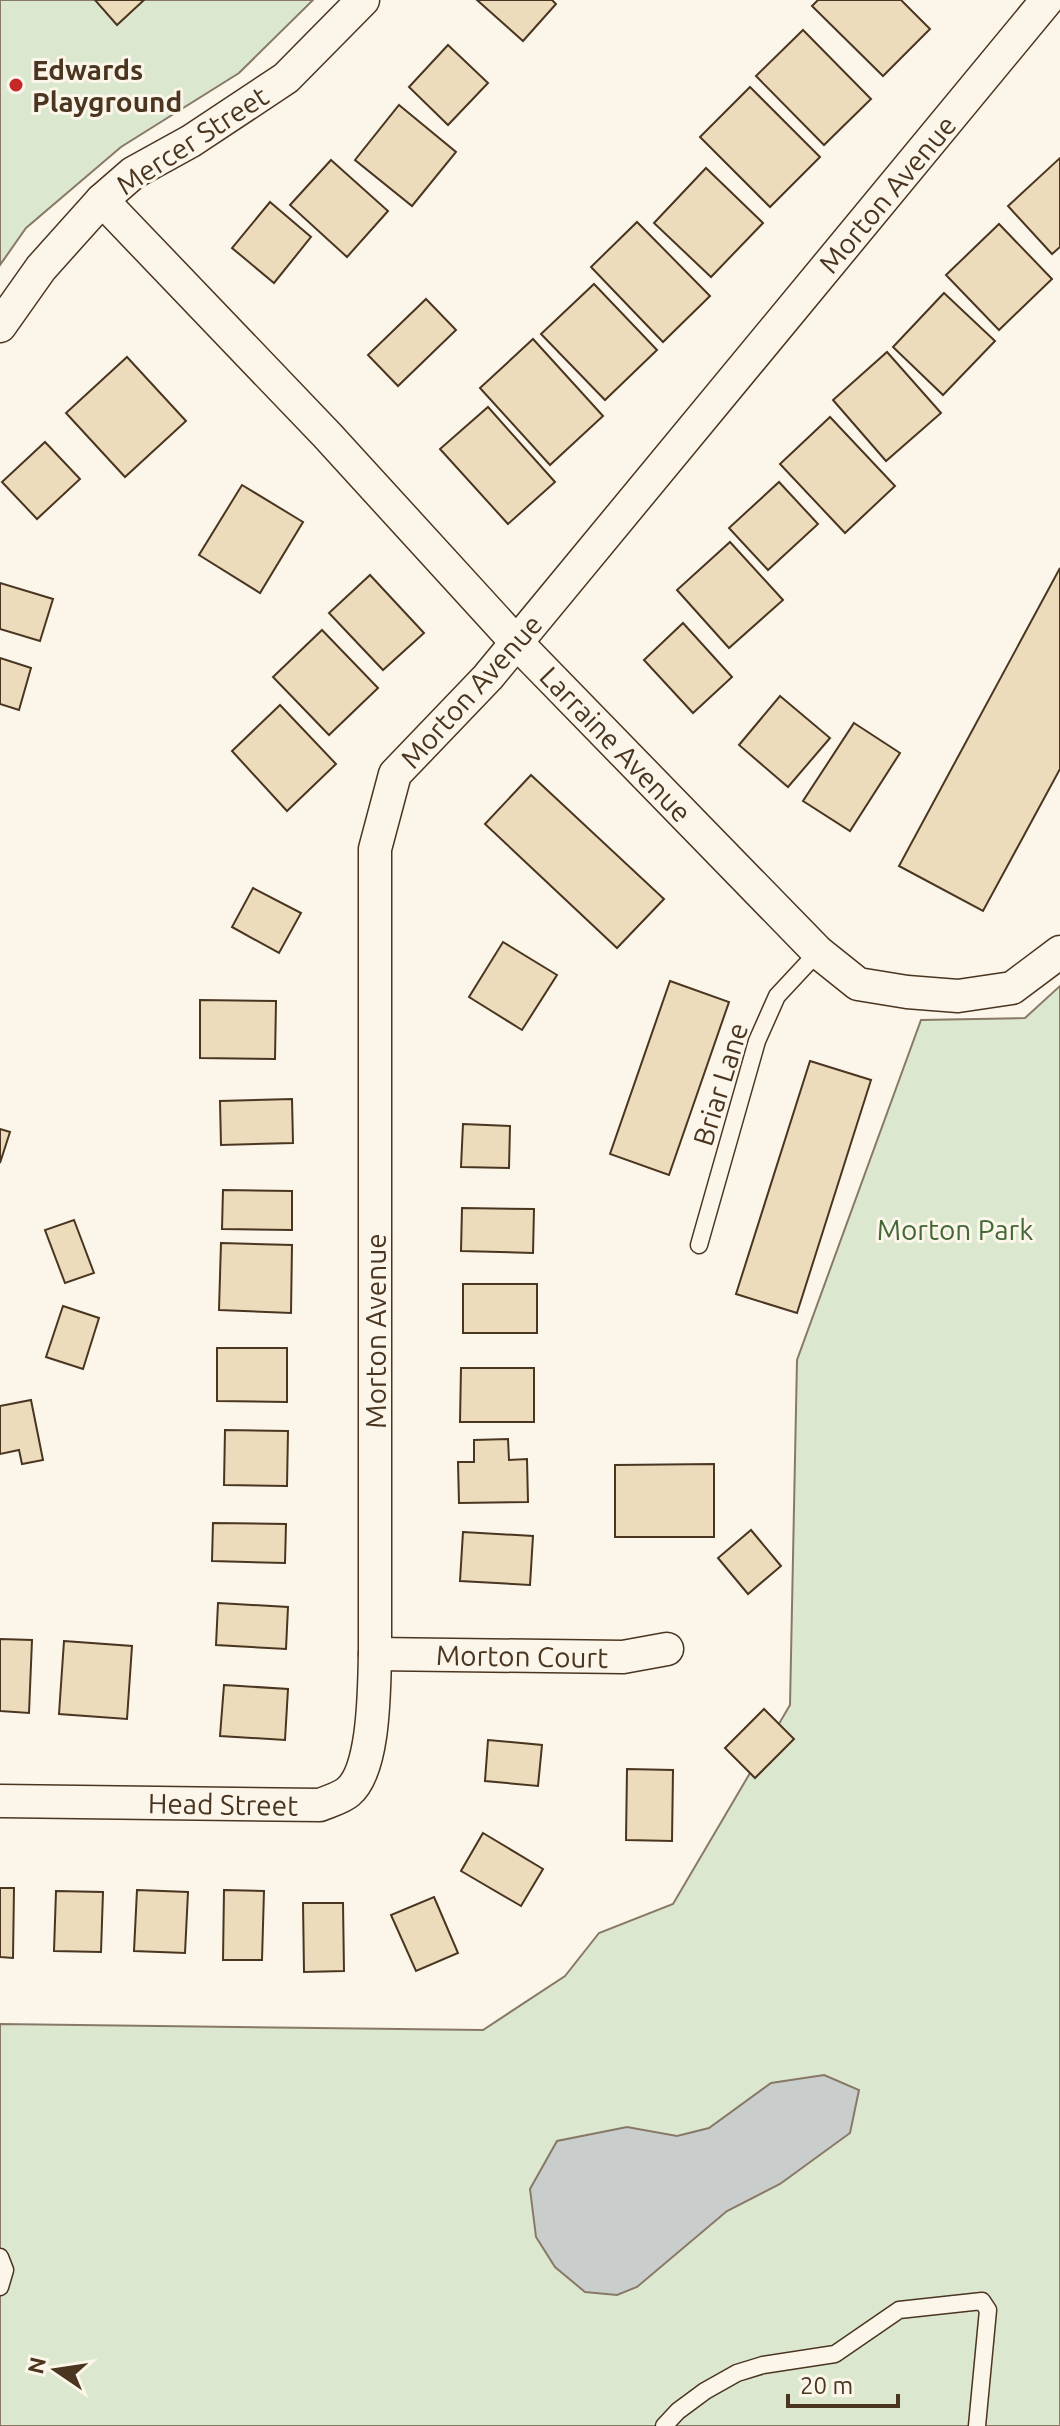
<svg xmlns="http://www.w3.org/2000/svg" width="1060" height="2426" font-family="Ubuntu,sans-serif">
<rect width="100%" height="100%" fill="#fbf6e9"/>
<g fill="#dce7d0" stroke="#887966" stroke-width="2">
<polygon points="0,0 313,0 239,73 121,147 26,228 0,265"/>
<polygon points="1060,986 1060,2426 0,2426 0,2024 483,2030 565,1976 599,1933 673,1904 790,1705 797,1360 921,1020 1025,1018"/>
</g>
<polygon fill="#c9cecd" stroke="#887966" stroke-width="2" points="824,2075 859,2090 850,2133 780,2184 727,2211 637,2287 617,2295 585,2292 555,2267 536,2237 530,2189 557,2141 627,2127 677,2136 709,2128 771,2083"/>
<g fill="#ecdcbc" stroke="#4a3520" stroke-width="2">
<polygon points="95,0 144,0 117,25"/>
<polygon points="477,0 552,0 556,4 523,41"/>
<polygon points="818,0 901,0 930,29 883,76 812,6"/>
<polygon points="803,30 871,99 824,145 756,76"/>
<polygon points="448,45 488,83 448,125 409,87"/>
<polygon points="750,87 820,157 770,207 700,137"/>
<polygon points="399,105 456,152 412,206 355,160"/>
<polygon points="1060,158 1060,247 1052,254 1008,206"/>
<polygon points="331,160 388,211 347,257 290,205"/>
<polygon points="706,168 763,223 711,277 654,223"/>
<polygon points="270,202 311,237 274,283 232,248"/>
<polygon points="637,222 710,296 663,342 591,267"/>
<polygon points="999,224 1052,279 999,330 946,275"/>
<polygon points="594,284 657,350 605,400 541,334"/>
<polygon points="944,293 995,341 943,395 893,347"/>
<polygon points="426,299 456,330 398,386 368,355"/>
<polygon points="533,339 603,416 550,465 480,388"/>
<polygon points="887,352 941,413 886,461 833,400"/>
<polygon points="127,357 186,421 125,477 66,413"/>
<polygon points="488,407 555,482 508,524 440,449"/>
<polygon points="830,417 895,486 845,533 780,464"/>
<polygon points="45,442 80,479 37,519 2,482"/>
<polygon points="779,482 818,524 768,570 729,528"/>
<polygon points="242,485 303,522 260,593 199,555"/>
<polygon points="730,542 783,600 729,648 677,590"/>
<polygon points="1060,568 1060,769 983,911 899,866"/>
<polygon points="370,575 424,633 383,670 329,613"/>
<polygon points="0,583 53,599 40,641 0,629"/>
<polygon points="683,623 732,677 693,713 644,660"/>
<polygon points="322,630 378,688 329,735 273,677"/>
<polygon points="0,658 31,668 19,710 0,704"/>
<polygon points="780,696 830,738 788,787 739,745"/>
<polygon points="280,705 336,764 287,811 232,751"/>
<polygon points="854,723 900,753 850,831 803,801"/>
<polygon points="531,775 664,899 617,948 485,824"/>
<polygon points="253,888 301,913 279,953 232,927"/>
<polygon points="503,942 557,975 522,1030 469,997"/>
<polygon points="670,981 729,1002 669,1175 610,1154"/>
<polygon points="200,1000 276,1001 275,1059 200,1058"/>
<polygon points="810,1061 871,1080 797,1313 736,1294"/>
<polygon points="292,1099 293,1143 221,1145 220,1101"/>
<polygon points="463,1124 510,1126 509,1168 461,1167"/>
<polygon points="0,1129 10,1132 0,1163"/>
<polygon points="223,1190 292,1191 292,1230 222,1229"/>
<polygon points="462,1208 534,1209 533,1253 461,1251"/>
<polygon points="74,1220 94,1273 65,1283 45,1230"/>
<polygon points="221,1243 292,1245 291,1313 219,1310"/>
<rect x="463" y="1284" width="74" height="49"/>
<polygon points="63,1306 99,1318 83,1369 46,1357"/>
<polygon points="217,1348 287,1348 287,1402 217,1401"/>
<polygon points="461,1368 534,1368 534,1422 460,1422"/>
<polygon points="31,1400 43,1460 22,1464 19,1450 0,1454 0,1406"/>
<polygon points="225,1430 288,1431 287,1486 224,1485"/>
<polygon points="508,1439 509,1460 527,1459 528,1502 459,1503 458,1462 474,1462 474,1440"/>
<polygon points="714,1464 714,1537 615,1537 615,1465"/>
<polygon points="213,1523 286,1524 285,1563 212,1561"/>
<polygon points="751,1530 781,1566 748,1594 718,1558"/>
<polygon points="463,1532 533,1536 530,1585 460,1581"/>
<polygon points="218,1603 288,1607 286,1649 216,1645"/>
<polygon points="0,1639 32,1640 29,1713 0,1711"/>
<polygon points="64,1641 132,1646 127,1719 59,1714"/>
<polygon points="224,1685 288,1689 285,1740 220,1736"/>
<polygon points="764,1709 794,1739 755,1778 725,1748"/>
<polygon points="488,1740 542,1745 538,1786 485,1781"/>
<polygon points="627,1769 673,1770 672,1841 626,1840"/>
<polygon points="483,1833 543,1869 521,1906 461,1871"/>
<polygon points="0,1888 14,1888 13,1958 0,1957"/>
<polygon points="137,1890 188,1892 185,1953 134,1951"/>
<polygon points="224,1890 264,1891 262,1960 223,1960"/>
<polygon points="56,1891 103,1892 101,1952 54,1951"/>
<polygon points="434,1897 458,1953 416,1971 391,1915"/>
<polygon points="303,1903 343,1903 344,1971 304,1972"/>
</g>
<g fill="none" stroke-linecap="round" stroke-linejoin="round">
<g stroke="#4a3520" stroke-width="19">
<g id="service">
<polyline points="699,1245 757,1041 777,996 818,952"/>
<polyline points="0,2257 5,2270 0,2287"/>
<polyline points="664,2426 678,2411 705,2391 737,2373 763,2365 835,2354 899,2310 982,2301 988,2310 977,2426"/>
</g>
</g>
<g stroke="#4a3520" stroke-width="35">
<g id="minor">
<polyline points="102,200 327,435 517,643 818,952 858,984 907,992 958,996 1012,988 1060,952"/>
<polyline points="0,326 41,268 102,200 133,173 191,141 286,78 363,0"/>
<polyline points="375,1654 623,1657 667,1649"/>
<path d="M0 1801 320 1805C329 1801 341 1798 348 1792 375 1770 374 1687 375 1654V849L395 774 488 677 1047 0"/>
</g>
</g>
<use href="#service" stroke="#fbf6e9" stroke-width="16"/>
<use href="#minor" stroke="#fbf6e9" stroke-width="32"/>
</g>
<circle fill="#c62828" stroke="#fbf6e9" stroke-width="3" cx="16" cy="85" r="8"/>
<g text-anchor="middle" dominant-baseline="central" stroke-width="6" stroke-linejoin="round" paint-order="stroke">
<g font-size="28" font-weight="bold" fill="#4a3520" stroke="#fbf6e9" text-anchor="start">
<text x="32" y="69">Edwards<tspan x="32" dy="32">Playground</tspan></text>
</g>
<g font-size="28" fill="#4a3520" stroke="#fbf6e9">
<text transform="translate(192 140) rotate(-33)">Mercer Street</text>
<text transform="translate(887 194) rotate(-50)">Morton Avenue</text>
<text transform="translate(471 691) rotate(-48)">Morton Avenue</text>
<text transform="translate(616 744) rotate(46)">Larraine Avenue</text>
<text transform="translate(720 1084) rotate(-73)">Briar Lane</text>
<text transform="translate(375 1331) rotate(-90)">Morton Avenue</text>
<text transform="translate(522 1656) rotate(1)">Morton Court</text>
<text transform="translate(223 1804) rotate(1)">Head Street</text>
</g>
<g font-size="28" fill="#436837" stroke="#fbf6e9">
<text x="955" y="1229">Morton Park</text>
</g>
</g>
<g transform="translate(56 2370) rotate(283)" stroke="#fbf6e9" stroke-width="6" paint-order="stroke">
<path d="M0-6L14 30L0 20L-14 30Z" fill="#4a3520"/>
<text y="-12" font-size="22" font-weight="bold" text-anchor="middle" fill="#4a3520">N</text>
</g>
<path d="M788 2394v12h110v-12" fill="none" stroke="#4a3520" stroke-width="4"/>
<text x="800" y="2394" font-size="24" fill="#4a3520" stroke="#fbf6e9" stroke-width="6" paint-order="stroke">20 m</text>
</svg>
